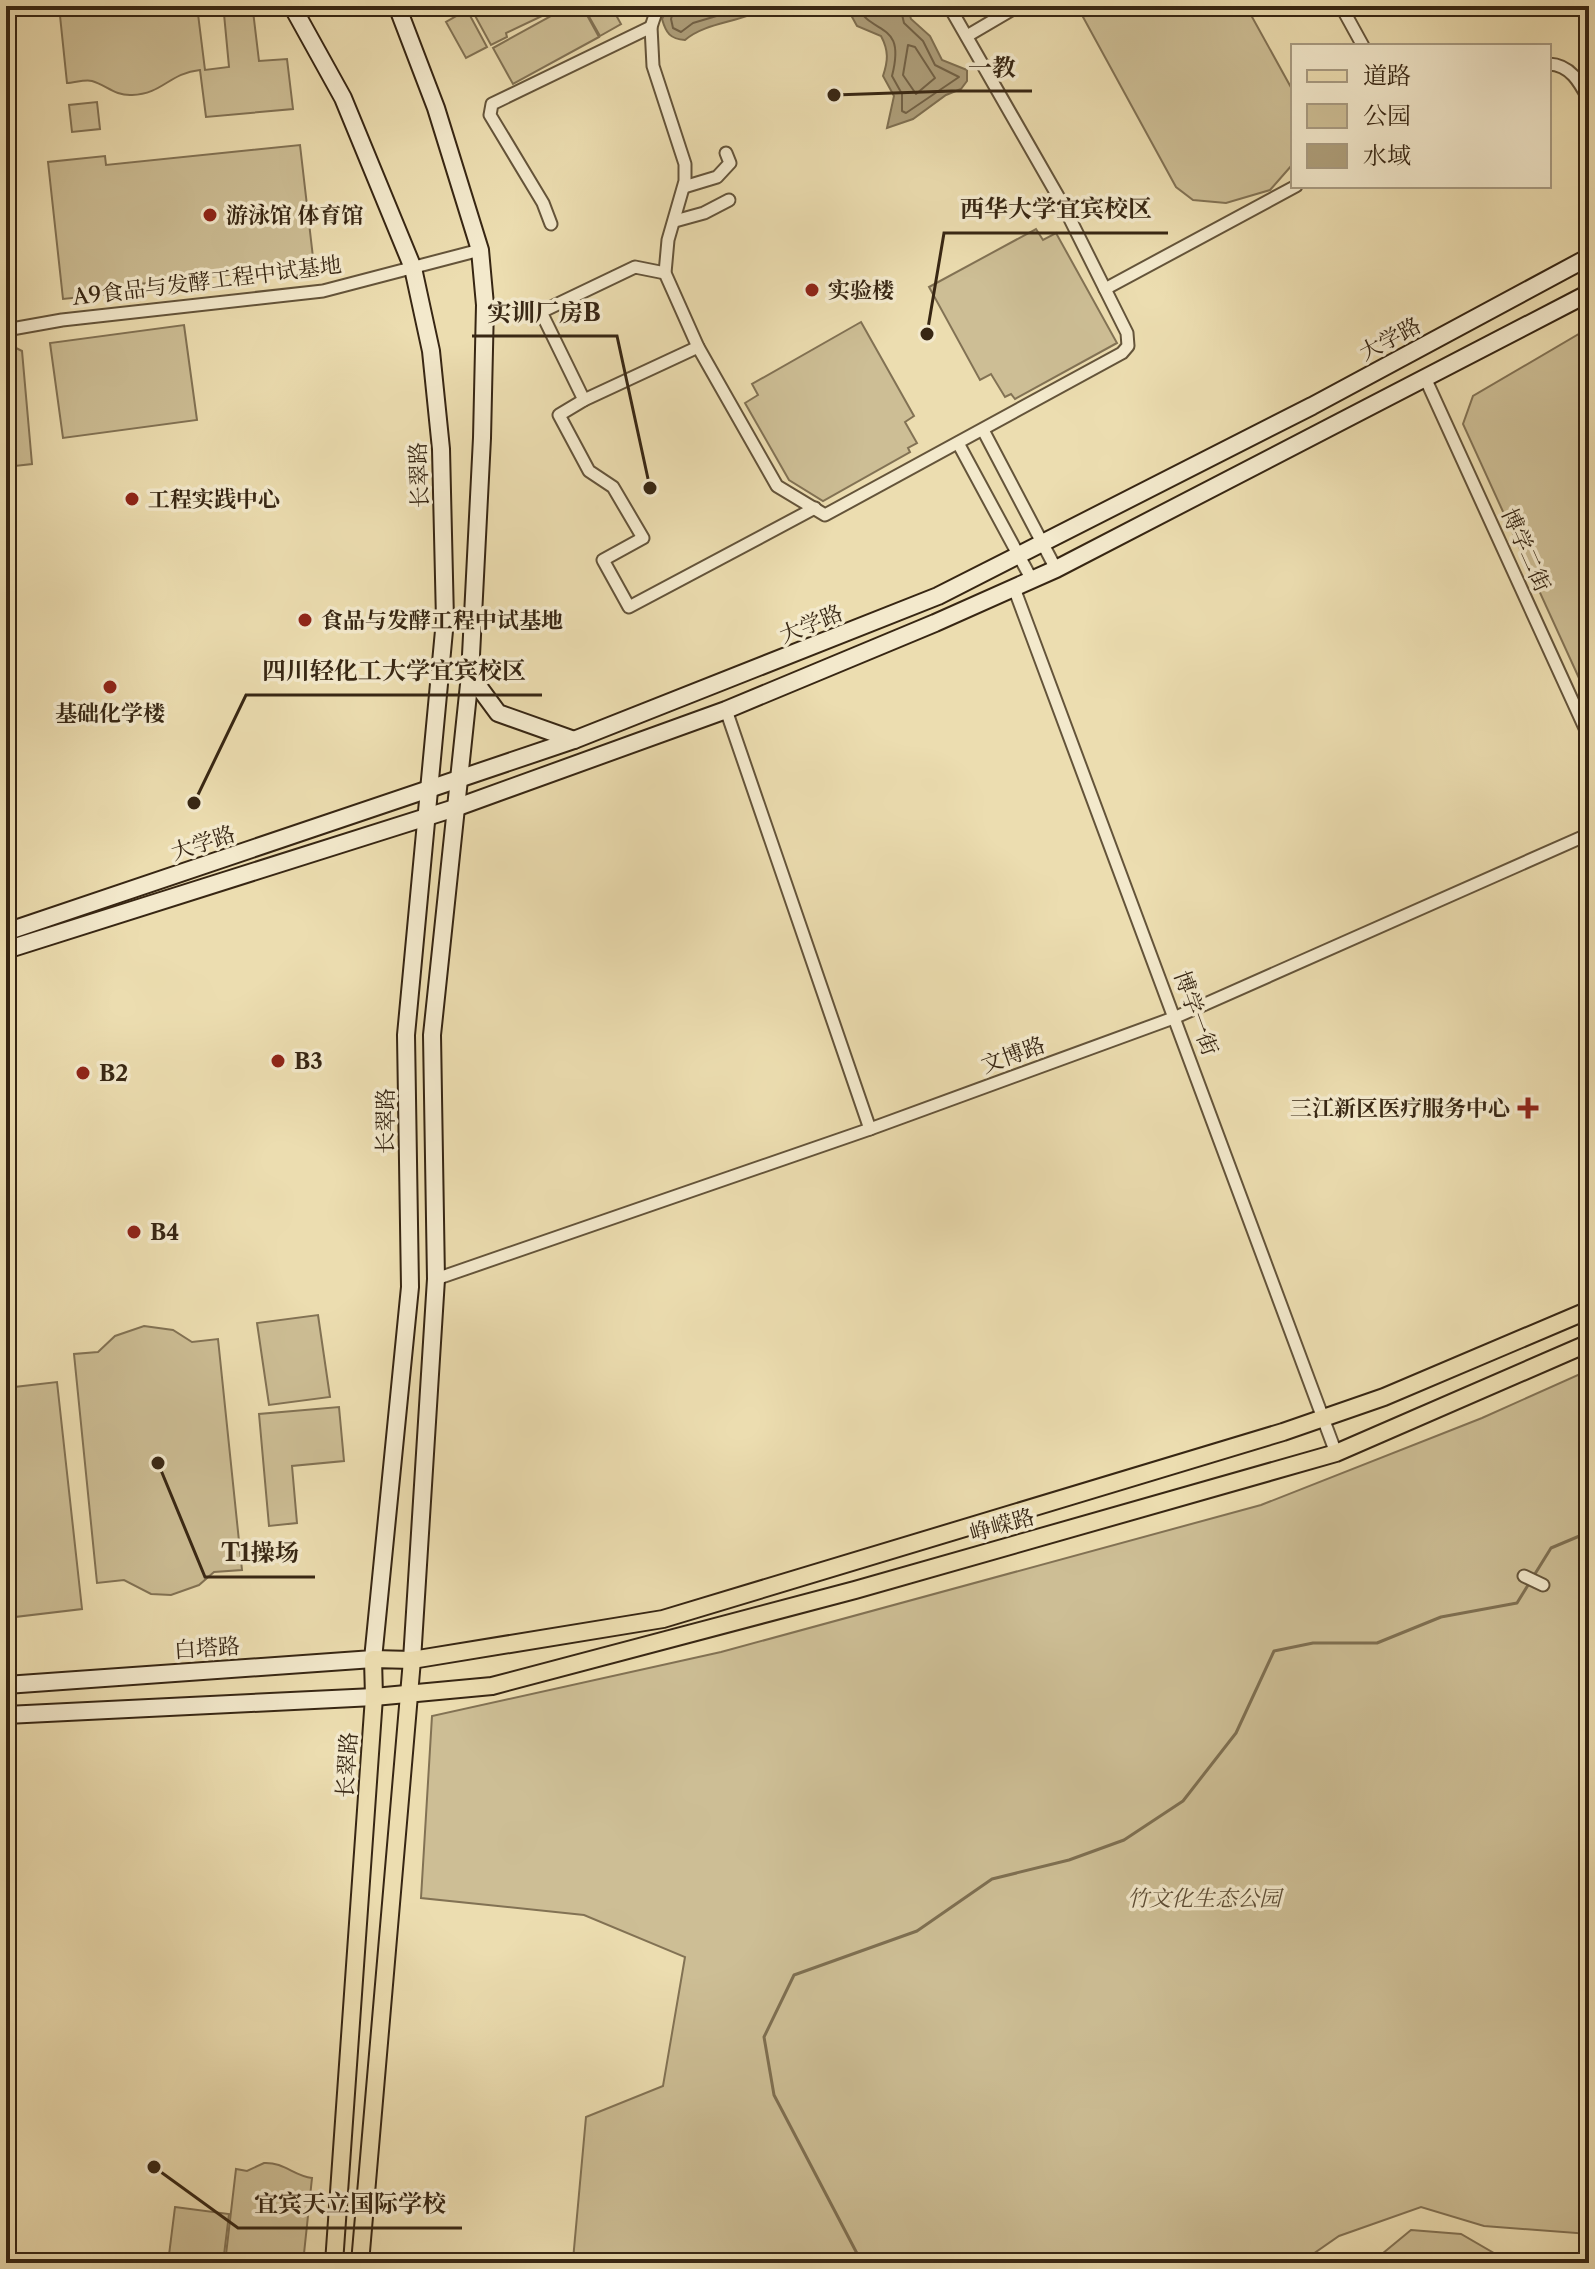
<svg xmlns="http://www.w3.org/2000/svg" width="1595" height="2269" font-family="'Libre Caslon Text','Noto Serif SC',serif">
<rect width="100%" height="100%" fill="#ecddb0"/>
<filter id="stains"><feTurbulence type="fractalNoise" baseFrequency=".0025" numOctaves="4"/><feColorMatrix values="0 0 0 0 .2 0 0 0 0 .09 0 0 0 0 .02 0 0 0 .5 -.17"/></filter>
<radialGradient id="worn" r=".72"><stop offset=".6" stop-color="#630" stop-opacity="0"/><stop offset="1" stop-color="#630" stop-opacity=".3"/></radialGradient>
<g fill="#cdbe95" stroke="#827254" stroke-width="2">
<path d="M59 6H197L205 70 229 67 224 14 253 11 259 61 287 59 293 109 206 117 200 70C169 73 163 94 132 95 115 96 106 85 92 81 85 79 74 83 67 83Z"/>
<polygon points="484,6 492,9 497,6 563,6 506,33 507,37 491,45 473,12"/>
<polygon points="569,6 582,6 599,37 513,84 493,48"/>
<polygon points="583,6 611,6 621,24 600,36"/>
<polygon points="1077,6 1246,6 1293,91 1292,165 1270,190 1226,203 1193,200 1176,187"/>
<polygon points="467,10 487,47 466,58 446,22"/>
<polygon points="97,102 100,129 72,132 69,105"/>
<polygon points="300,145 314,266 120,286 120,293 63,299 48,162 105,156 106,165"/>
<polygon points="1036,229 1043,240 1056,233 1117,343 1015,399 1011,394 1005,397 991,374 980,380 929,287"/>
<polygon points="861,322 914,416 905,422 917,443 908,448 910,452 823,501 789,480 745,403 758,395 752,384"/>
<polygon points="184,325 197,420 63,438 50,343"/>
<polygon points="1589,328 1589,700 1463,424 1473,396"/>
<polygon points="6,343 22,351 32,464 6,467"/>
<polygon points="318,1315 330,1397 269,1405 257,1323"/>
<polygon points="144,1326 173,1330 192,1342 218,1339 242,1570 214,1572 199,1585 171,1595 151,1594 124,1580 97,1583 74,1354 98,1352 115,1336"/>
<polygon points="1589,1370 1589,2234 1484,2226 1421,2207 1339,2236 1300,2263 583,2263 573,2260 586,2117 663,2086 685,1957 584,1915 421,1898 432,1716 721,1652 1261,1505 1482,1418"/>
<polygon points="57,1382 82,1609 6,1618 6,1388"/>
<polygon points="339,1407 344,1461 292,1466 297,1523 269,1526 259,1414"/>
<path d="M264 2163C284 2162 294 2176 312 2178L303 2263H225L236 2169 247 2171Z"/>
<polygon points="175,2207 229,2214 223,2263 168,2263"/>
<polygon points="1411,2230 1461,2234 1511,2263 1371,2263"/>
</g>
<g fill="#ae9f7b" stroke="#7e6f51" stroke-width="2">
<path d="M669 6H768C743 23 707 21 685 40 670 39 666 33 662 19Z"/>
<path d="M846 6H907L911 19 930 36 942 60 967 70V81L961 89 946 95 913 119 887 128 894 96 883 76C888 61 889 51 881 36L857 26Z"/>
</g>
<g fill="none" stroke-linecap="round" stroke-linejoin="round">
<g stroke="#726247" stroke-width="2">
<polyline points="675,6 671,19 673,28 681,32 693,23 750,6"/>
<path d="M856 6C874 37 906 21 892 76L902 94V111L906 113 959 77 935 65 923 41 904 23 900 6"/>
<polygon points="908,45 915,47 935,78 916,94 903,75"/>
</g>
<polyline stroke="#7e6f51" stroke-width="3" points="862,2263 774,2095 764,2037 794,1975 917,1931 992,1879 1069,1860 1124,1840 1183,1801 1236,1733 1274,1651 1313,1643 1377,1643 1441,1617 1517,1603 1551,1548 1589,1532"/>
<g stroke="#64543a" stroke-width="15">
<g id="minor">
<polyline points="658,6 651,27 653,66 685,164 685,181 668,240 665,273 698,347 777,486 825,515 1122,353 1128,346 1127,333 1063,205 949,6"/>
<polyline points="1341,6 1363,46"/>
<polyline points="967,36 1018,6"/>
<path d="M1549 64C1571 65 1580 83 1589 100"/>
<polyline points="684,187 717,177 730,163 726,153"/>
<polyline points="675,221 704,213 729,200"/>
<polyline points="551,224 543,203 490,115 492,104 651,27"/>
<polyline points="665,273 635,267 541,312 584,400 559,415 589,471 613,487 643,538 603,560 629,607 815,508"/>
<polyline points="1105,289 1296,186"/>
<polyline points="6,330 62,320 323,291 480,250"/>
<polyline points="1426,380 1589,737"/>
<polyline points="584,400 698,347"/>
<polyline points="983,430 1056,569"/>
<polyline points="958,443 1032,580"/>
<polyline points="1014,588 1336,1453"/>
<polyline points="726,710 870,1129"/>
<polyline points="436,1279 870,1129 1176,1017 1589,834"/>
<polyline points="1524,1576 1543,1585"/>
</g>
</g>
<g stroke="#372613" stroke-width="20">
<g id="secondary">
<polyline points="397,6 436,108 480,250 485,305 482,438 470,675 432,1035 436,1279 412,1660"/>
<polyline points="470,675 498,713 574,740"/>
<polyline points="6,932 574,740 938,596 1312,406 1589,257"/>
<polyline points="6,950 455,808 726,710 935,623 1056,569 1589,293"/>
<polyline points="6,1685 373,1659 410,1287 406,1035 445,620 441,449 431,351 413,268 343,98 292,6"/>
<polyline points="6,1715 374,1697"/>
</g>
</g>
<g stroke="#372613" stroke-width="20">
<g id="primary">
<polyline points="374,1697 492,1686 855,1590 1336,1453 1589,1343"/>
<polyline points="334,2263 374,1697 373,1659 412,1660 663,1619 1283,1432 1384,1397 1589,1310"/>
<polyline points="360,2263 412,1660"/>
</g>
</g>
<use href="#minor" stroke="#f3e9cc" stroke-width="11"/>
<use href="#secondary" stroke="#f3e9cc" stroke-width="16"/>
<use href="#primary" stroke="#ecddb0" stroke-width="16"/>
</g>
<g fill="#8f2418" stroke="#f3e9cc" stroke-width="3">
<circle cx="210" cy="215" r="8"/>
<circle cx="812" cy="290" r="8"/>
<circle cx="132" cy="499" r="8"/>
<circle cx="305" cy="620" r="8"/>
<circle cx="110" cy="687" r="8"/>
<circle cx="278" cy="1061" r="8"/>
<circle cx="83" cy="1073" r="8"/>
<path d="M1524 1096h8v8h8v8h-8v8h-8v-8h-8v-8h8z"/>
<circle cx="134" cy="1232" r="8"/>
</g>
<g text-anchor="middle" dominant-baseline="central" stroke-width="7" stroke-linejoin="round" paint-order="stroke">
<g font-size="22" font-weight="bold" fill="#372613" stroke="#f3e9cc" text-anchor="start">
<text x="226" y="215">游泳馆 体育馆</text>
<text x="828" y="290">实验楼</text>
<text x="148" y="499">工程实践中心</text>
<text x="321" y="620">食品与发酵工程中试基地</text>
<text x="110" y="713" text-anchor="middle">基础化学楼</text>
<text x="294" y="1061">B3</text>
<text x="99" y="1073">B2</text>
<text x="1510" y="1108" text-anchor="end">三江新区医疗服务中心</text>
<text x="150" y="1232">B4</text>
</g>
<g font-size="22" fill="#372613" stroke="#f3e9cc">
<text transform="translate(207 281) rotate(-7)">A9食品与发酵工程中试基地</text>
<text transform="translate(1390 339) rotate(-28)">大学路</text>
<text transform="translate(419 475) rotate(-92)">长翠路</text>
<text transform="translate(1526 550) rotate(66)">博学二街</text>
<text transform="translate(811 624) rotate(-22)">大学路</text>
<text transform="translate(203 843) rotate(-18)">大学路</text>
<text transform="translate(1196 1013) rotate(70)">博学一街</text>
<text transform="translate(1013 1055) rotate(-20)">文博路</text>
<text transform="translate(385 1121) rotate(-90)">长翠路</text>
<text transform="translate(1002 1525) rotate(-16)">峥嵘路</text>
<text transform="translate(207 1648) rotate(-4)">白塔路</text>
<text transform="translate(347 1765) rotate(-86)">长翠路</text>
</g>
<g font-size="22" font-style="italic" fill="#5c4c34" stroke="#f3e9cc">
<text x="1204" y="1898">竹文化生态公园</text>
</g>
</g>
<path fill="none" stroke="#372613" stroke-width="3" d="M834 95L952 91H1032M927 334L944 233H1168M650 488L617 336H472M194 803L246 695H542M158 1463L205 1577H315M154 2167L238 2228H462"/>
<g fill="#372613" stroke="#f3e9cc" stroke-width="3">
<circle cx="834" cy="95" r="8"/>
<circle cx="927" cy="334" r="8"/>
<circle cx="650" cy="488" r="8"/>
<circle cx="194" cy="803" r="8"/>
<circle cx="158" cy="1463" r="8"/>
<circle cx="154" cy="2167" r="8"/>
</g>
<g font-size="24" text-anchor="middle" font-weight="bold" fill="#372613" stroke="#f3e9cc" stroke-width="7" stroke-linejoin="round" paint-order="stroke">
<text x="992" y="76">一教</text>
<text x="1056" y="217">西华大学宜宾校区</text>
<text x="544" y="321">实训厂房B</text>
<text x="394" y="679">四川轻化工大学宜宾校区</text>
<text x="260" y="1561">T1操场</text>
<text x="350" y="2212">宜宾天立国际学校</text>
</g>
<rect width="1595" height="2269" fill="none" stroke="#ecddb0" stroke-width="32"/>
<rect x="8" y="8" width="1579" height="2253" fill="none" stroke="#372613" stroke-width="4"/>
<rect x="16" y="16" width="1563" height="2237" fill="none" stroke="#372613" stroke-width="2"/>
<rect x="1291" y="44" width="260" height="144" fill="#f3e9cc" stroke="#a89b82" stroke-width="2"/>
<rect x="1307" y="70" width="40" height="12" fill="#ecddb0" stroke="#a89b82" stroke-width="2"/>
<text x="1363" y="84" font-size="24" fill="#372613">道路</text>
<rect x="1307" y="104" width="40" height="24" fill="#cdbe95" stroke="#a89b82" stroke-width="2"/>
<text x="1363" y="124" font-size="24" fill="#372613">公园</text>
<rect x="1307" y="144" width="40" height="24" fill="#ae9f7b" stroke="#a89b82" stroke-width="2"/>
<text x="1363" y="164" font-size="24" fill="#372613">水域</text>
<rect width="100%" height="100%" filter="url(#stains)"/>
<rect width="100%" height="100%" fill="url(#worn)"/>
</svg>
